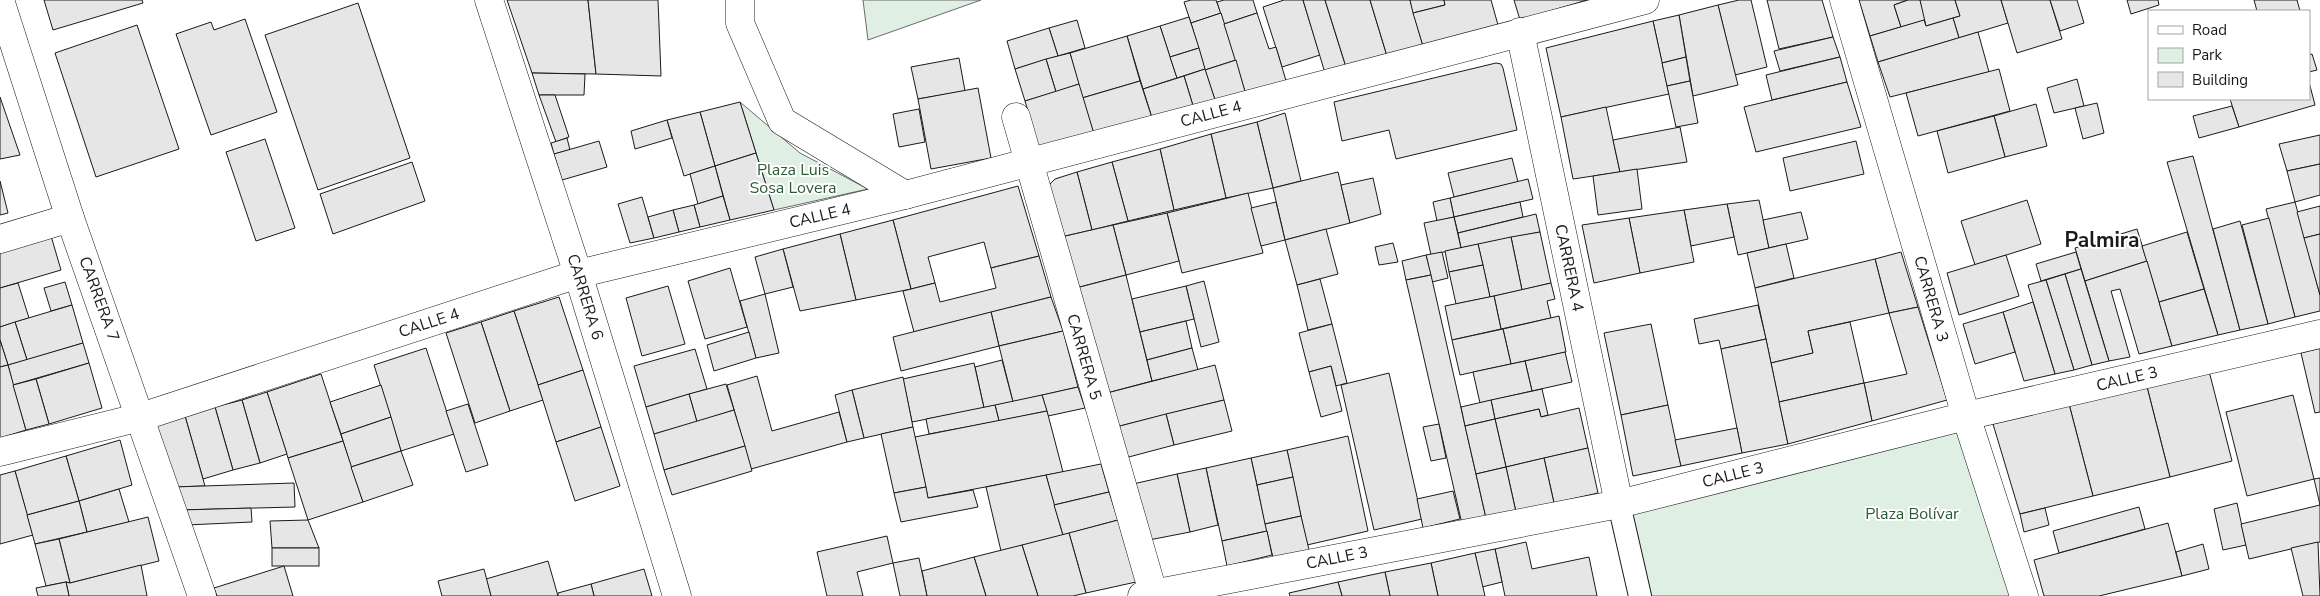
<svg xmlns="http://www.w3.org/2000/svg" width="2320" height="596" font-family="'Nunito Sans',sans-serif">
<rect width="100%" height="100%" fill="#fff"/>
<g fill="#e0efe3" stroke="#6a6a6a">
<polygon points="863,0 981,0 868,40"/>
<polygon points="740,102 800,153 868,189 774,210"/>
<polygon points="1966,416 2024,596 1640,596 1619,504"/>
</g>
<g fill="#e6e6e6" stroke="#1a1a1a">
<polygon points="44,0 142,0 143,3 53,30"/>
<polygon points="507,0 588,0 596,74 532,73"/>
<polygon points="588,0 658,0 661,76 596,74"/>
<polygon points="1191,0 1216,0 1221,13 1191,23 1184,2"/>
<polygon points="1224,0 1253,0 1257,13 1224,24 1217,2"/>
<polygon points="1284,0 1303,0 1320,55 1282,67 1263,7"/>
<polygon points="1303,0 1325,0 1346,67 1325,73"/>
<polygon points="1325,0 1370,0 1387,56 1346,67"/>
<polygon points="1370,0 1410,0 1423,46 1387,56"/>
<polygon points="1410,0 1444,0 1445,5 1413,13"/>
<polygon points="1444,0 1491,0 1498,25 1423,46 1413,13 1445,5"/>
<polygon points="1514,0 1587,0 1520,20"/>
<polygon points="1739,0 1751,0 1767,67 1735,75 1718,5"/>
<polygon points="1767,0 1822,0 1833,37 1779,49"/>
<polygon points="1859,0 1908,0 1894,5 1901,27 1870,36"/>
<polygon points="1908,0 1920,0 1926,20 1901,27 1894,5"/>
<polygon points="1920,0 1955,0 1960,16 1926,26"/>
<polygon points="1955,0 2001,0 2008,23 1959,38 1953,18 1960,16"/>
<polygon points="2001,0 2050,0 2062,39 2017,53"/>
<polygon points="2050,0 2077,0 2084,23 2060,31"/>
<polygon points="2127,0 2158,0 2159,5 2131,14"/>
<polygon points="2254,0 2297,0 2300,11 2257,11"/>
<polygon points="358,3 410,158 318,190 265,35"/>
<polygon points="1718,5 1738,85 1693,96 1679,15"/>
<polygon points="1221,13 1236,60 1205,70 1191,23"/>
<polygon points="1257,13 1269,49 1276,47 1287,84 1246,95 1224,24"/>
<polygon points="1679,15 1686,57 1662,63 1653,21"/>
<polygon points="1189,17 1199,48 1170,57 1160,26"/>
<polygon points="1953,18 1959,38 1878,62 1870,36 1924,20 1926,26"/>
<polygon points="245,19 277,112 211,135 176,34 211,22 214,30"/>
<polygon points="1077,20 1085,48 1058,56 1049,28"/>
<polygon points="1653,21 1669,94 1561,117 1546,48"/>
<polygon points="137,25 179,149 96,177 55,53"/>
<polygon points="1160,26 1177,78 1143,89 1127,36"/>
<polygon points="1049,28 1058,56 1015,69 1007,41"/>
<polygon points="1978,32 1989,72 1890,97 1878,62"/>
<polygon points="1127,36 1140,81 1082,98 1070,53"/>
<polygon points="1833,37 1840,57 1780,71 1774,51"/>
<polygon points="1199,48 1205,69 1177,78 1170,57"/>
<polygon points="1070,53 1079,84 1056,92 1046,59"/>
<polygon points="2312,54 2317,70 2309,72 2309,55"/>
<polygon points="1686,57 1690,81 1667,86 1662,63"/>
<polygon points="1840,57 1847,82 1772,100 1766,75"/>
<polygon points="959,58 965,91 918,99 911,67"/>
<polygon points="1046,59 1056,92 1025,101 1015,69"/>
<polygon points="1236,60 1246,95 1216,103 1205,70"/>
<polygon points="1496,63 1501,64 1503,68 1517,130 1396,159 1389,130 1342,141 1334,102"/>
<polygon points="1205,69 1216,103 1194,109 1184,76"/>
<polygon points="1999,69 2010,111 1918,136 1906,93"/>
<polygon points="532,73 585,74 584,95 539,95"/>
<polygon points="1184,76 1194,109 1153,121 1143,89"/>
<polygon points="2077,79 2084,106 2054,113 2047,88"/>
<polygon points="1140,81 1153,121 1095,137 1082,98"/>
<polygon points="1690,81 1698,123 1676,127 1667,86"/>
<polygon points="1847,82 1861,127 1756,152 1744,107"/>
<polygon points="2309,82 2315,105 2239,127 2230,99 2309,99"/>
<polygon points="1079,84 1095,137 1040,152 1025,101"/>
<polygon points="978,88 991,158 931,169 918,99"/>
<polygon points="539,95 555,95 569,137 556,142"/>
<polygon points="0,97 20,155 0,159"/>
<polygon points="740,102 756,153 715,166 700,112"/>
<polygon points="2097,103 2104,133 2083,139 2075,108"/>
<polygon points="2036,104 2047,146 2005,157 1994,116"/>
<polygon points="2232,106 2239,127 2199,138 2193,116"/>
<polygon points="1606,107 1620,172 1573,179 1561,117"/>
<polygon points="919,109 925,142 899,147 893,114"/>
<polygon points="700,112 715,166 684,176 667,120"/>
<polygon points="1285,113 1301,181 1273,188 1257,122"/>
<polygon points="1994,116 2005,157 1948,173 1937,131"/>
<polygon points="667,120 672,138 635,149 631,131"/>
<polygon points="1257,122 1273,188 1226,198 1211,134"/>
<polygon points="1680,127 1687,162 1620,172 1613,140"/>
<polygon points="1211,134 1226,198 1174,210 1160,149"/>
<polygon points="2320,135 2320,164 2287,171 2279,144"/>
<polygon points="567,138 570,150 554,154 551,143"/>
<polygon points="265,139 295,228 256,241 226,152"/>
<polygon points="599,141 607,167 562,180 554,154"/>
<polygon points="1856,141 1864,174 1790,191 1783,158"/>
<polygon points="1160,149 1174,210 1128,221 1112,162"/>
<polygon points="756,153 774,210 730,220 715,166"/>
<polygon points="2193,156 2240,330 2218,335 2167,162"/>
<polygon points="1512,158 1518,182 1454,197 1448,173"/>
<polygon points="412,162 425,201 333,234 320,194"/>
<polygon points="1112,162 1128,221 1092,230 1077,172"/>
<polygon points="2320,164 2320,195 2295,202 2287,171"/>
<polygon points="715,166 723,196 698,204 690,174"/>
<polygon points="1637,169 1642,209 1598,215 1593,176"/>
<polygon points="1077,172 1092,230 1061,237 1049,185 1055,179"/>
<polygon points="1338,172 1350,223 1285,240 1273,188"/>
<polygon points="1373,178 1381,214 1350,223 1341,185"/>
<polygon points="1528,179 1533,199 1454,217 1450,198"/>
<polygon points="0,181 8,213 0,215"/>
<polygon points="1018,186 1039,256 991,268 984,242 928,257 935,283 911,289 893,220"/>
<polygon points="1248,193 1263,253 1182,273 1167,213"/>
<polygon points="723,196 730,220 700,227 694,205"/>
<polygon points="642,197 654,238 630,243 618,204"/>
<polygon points="1450,198 1454,217 1437,221 1433,202"/>
<polygon points="1759,200 1769,248 1738,255 1727,204"/>
<polygon points="2027,200 2041,244 1975,265 1961,221"/>
<polygon points="1276,202 1285,240 1261,246 1251,208"/>
<polygon points="1520,202 1523,217 1458,233 1454,217"/>
<polygon points="2295,202 2320,295 2320,311 2295,317 2266,209"/>
<polygon points="1727,204 1734,237 1691,246 1684,210"/>
<polygon points="694,205 700,227 679,232 673,210"/>
<polygon points="2320,206 2320,234 2304,238 2297,212"/>
<polygon points="673,210 679,232 654,238 648,217"/>
<polygon points="1684,210 1694,262 1640,273 1629,218"/>
<polygon points="1801,212 1808,239 1769,248 1763,220"/>
<polygon points="1167,213 1179,261 1126,275 1113,225"/>
<polygon points="1536,214 1540,232 1461,248 1458,233"/>
<polygon points="1454,217 1461,248 1431,255 1424,223"/>
<polygon points="1629,218 1640,273 1594,283 1582,225"/>
<polygon points="2269,218 2295,317 2268,324 2242,225"/>
<polygon points="893,220 911,289 856,300 840,234"/>
<polygon points="2240,221 2268,324 2240,330 2213,229"/>
<polygon points="1113,225 1126,275 1076,288 1061,237"/>
<polygon points="49,229 61,270 0,288 0,244"/>
<polygon points="1326,229 1338,274 1297,285 1285,240"/>
<polygon points="2137,229 2147,261 2085,281 2075,248"/>
<polygon points="1540,232 1551,283 1522,290 1511,237"/>
<polygon points="2187,232 2204,289 2159,302 2142,246"/>
<polygon points="840,234 856,300 800,311 783,249"/>
<polygon points="2320,234 2320,295 2304,238"/>
<polygon points="1511,237 1522,290 1490,297 1478,244"/>
<polygon points="1393,243 1398,262 1379,265 1375,247"/>
<polygon points="1478,244 1483,265 1449,272 1445,251"/>
<polygon points="1786,244 1794,278 1755,288 1747,253"/>
<polygon points="783,249 793,287 765,294 755,257"/>
<polygon points="1442,252 1448,278 1432,282 1426,255"/>
<polygon points="1901,252 1918,307 1889,313 1875,259"/>
<polygon points="2076,252 2081,269 2041,281 2036,264"/>
<polygon points="1426,255 1431,275 1406,280 1402,261"/>
<polygon points="2006,255 2019,296 1959,315 1947,273"/>
<polygon points="1039,256 1051,297 914,332 903,291 935,283 940,302 996,288 991,268"/>
<polygon points="1875,259 1889,313 1808,331 1813,353 1771,363 1755,288"/>
<polygon points="2147,261 2172,346 2139,354 2120,289 2111,291 2130,357 2109,361 2085,281"/>
<polygon points="1483,265 1490,297 1456,304 1449,272"/>
<polygon points="730,268 747,327 705,339 688,281"/>
<polygon points="2081,269 2109,361 2092,365 2065,274"/>
<polygon points="2065,274 2092,365 2074,370 2046,280"/>
<polygon points="1126,275 1152,381 1107,393 1076,288"/>
<polygon points="1431,275 1486,518 1462,524 1406,280"/>
<polygon points="1320,279 1332,324 1308,330 1297,285"/>
<polygon points="2046,280 2074,370 2055,374 2028,285"/>
<polygon points="1204,281 1219,342 1201,347 1186,286"/>
<polygon points="65,282 72,305 51,311 44,288"/>
<polygon points="18,283 29,318 0,327 0,288"/>
<polygon points="1551,283 1555,299 1547,301 1551,318 1501,329 1494,296"/>
<polygon points="668,286 685,344 642,356 626,298"/>
<polygon points="1186,286 1194,319 1140,332 1132,299"/>
<polygon points="2204,289 2218,335 2172,346 2159,302"/>
<polygon points="765,294 779,353 756,358 740,301"/>
<polygon points="1494,296 1501,329 1452,340 1445,306"/>
<polygon points="559,297 583,370 538,385 514,311"/>
<polygon points="1051,297 1063,331 999,346 991,312"/>
<polygon points="2033,302 2055,374 2024,381 2003,312"/>
<polygon points="72,305 83,343 27,360 15,322"/>
<polygon points="1758,305 1766,339 1721,349 1719,340 1699,344 1694,319"/>
<polygon points="1918,307 1947,400 1872,421 1864,383 1907,374 1889,313"/>
<polygon points="514,311 543,400 510,411 481,322"/>
<polygon points="991,312 999,346 901,371 893,337"/>
<polygon points="2003,312 2015,352 1975,364 1963,324"/>
<polygon points="1559,316 1566,352 1511,364 1503,329"/>
<polygon points="1186,321 1192,348 1147,360 1140,332"/>
<polygon points="15,322 27,360 8,365 0,340 0,327"/>
<polygon points="481,322 510,411 475,423 446,333"/>
<polygon points="1850,322 1864,383 1779,402 1771,363 1813,353 1808,331"/>
<polygon points="1332,324 1347,383 1336,386 1331,366 1309,372 1299,333"/>
<polygon points="1651,324 1668,405 1621,415 1604,333"/>
<polygon points="1503,329 1511,364 1460,375 1452,340"/>
<polygon points="1063,331 1078,387 1013,402 999,346"/>
<polygon points="749,332 756,358 714,371 707,345"/>
<polygon points="1766,339 1788,444 1742,453 1721,349"/>
<polygon points="0,340 8,365 0,367"/>
<polygon points="83,343 89,363 13,385 8,365"/>
<polygon points="426,348 454,434 401,451 374,365"/>
<polygon points="1192,348 1198,370 1152,381 1147,360"/>
<polygon points="2320,348 2320,412 2315,413 2301,353"/>
<polygon points="695,349 707,389 646,407 634,366"/>
<polygon points="1565,352 1572,382 1532,391 1525,361"/>
<polygon points="1002,360 1013,402 984,408 975,367"/>
<polygon points="1525,361 1532,391 1480,403 1473,372"/>
<polygon points="89,363 102,408 49,424 36,379"/>
<polygon points="974,363 984,408 912,422 903,379"/>
<polygon points="8,365 26,430 0,438 0,367"/>
<polygon points="1215,365 1224,400 1116,427 1107,393"/>
<polygon points="1331,366 1342,411 1321,417 1309,372"/>
<polygon points="2208,367 2232,461 2170,477 2146,383"/>
<polygon points="583,370 601,427 556,442 538,385"/>
<polygon points="1389,373 1422,519 1374,530 1341,385"/>
<polygon points="321,374 343,441 288,458 267,392"/>
<polygon points="757,376 772,431 839,412 847,442 751,469 727,385"/>
<polygon points="903,377 913,427 864,438 852,390"/>
<polygon points="36,379 49,424 26,430 13,385"/>
<polygon points="1864,383 1872,421 1788,444 1779,402"/>
<polygon points="2146,383 2170,477 2093,496 2069,404"/>
<polygon points="726,384 734,410 697,422 689,394"/>
<polygon points="381,385 391,417 341,434 330,402"/>
<polygon points="1078,387 1085,408 1048,416 1042,395"/>
<polygon points="1542,389 1548,415 1541,417 1539,409 1495,419 1491,400"/>
<polygon points="852,390 864,438 847,442 835,395"/>
<polygon points="267,392 287,454 260,463 242,400"/>
<polygon points="689,394 697,422 654,434 646,407"/>
<polygon points="1042,395 1047,411 999,421 995,405"/>
<polygon points="2293,395 2314,479 2247,496 2226,412"/>
<polygon points="242,400 260,463 233,470 215,407"/>
<polygon points="1224,400 1232,431 1174,445 1166,414"/>
<polygon points="1491,400 1495,419 1465,426 1461,407"/>
<polygon points="468,404 488,465 466,472 446,411"/>
<polygon points="2069,404 2093,496 2020,514 1993,424"/>
<polygon points="995,405 999,421 929,434 926,419"/>
<polygon points="1668,405 1681,466 1633,476 1621,415"/>
<polygon points="215,407 233,470 203,479 185,416"/>
<polygon points="1579,408 1588,448 1506,467 1495,419 1539,409 1541,417"/>
<polygon points="734,410 745,446 664,470 654,434"/>
<polygon points="1047,411 1063,472 928,498 915,437"/>
<polygon points="1166,414 1174,445 1125,458 1116,427"/>
<polygon points="185,416 205,486 173,487 154,426"/>
<polygon points="391,417 401,451 351,467 341,434"/>
<polygon points="1495,419 1506,467 1476,474 1465,426"/>
<polygon points="1439,424 1446,458 1431,461 1423,427"/>
<polygon points="601,427 620,486 575,501 556,442"/>
<polygon points="913,427 926,487 894,493 881,434"/>
<polygon points="1737,428 1742,453 1681,466 1675,440"/>
<polygon points="1348,436 1368,531 1307,545 1287,450"/>
<polygon points="120,440 132,485 79,501 66,456"/>
<polygon points="343,441 363,502 308,520 288,458"/>
<polygon points="745,446 752,471 672,495 664,470"/>
<polygon points="1588,448 1598,493 1554,503 1544,458"/>
<polygon points="1287,450 1293,477 1257,485 1251,458"/>
<polygon points="401,451 413,485 363,502 351,467"/>
<polygon points="66,456 79,501 27,515 15,471"/>
<polygon points="1251,458 1267,531 1222,541 1206,468"/>
<polygon points="1544,458 1554,503 1516,512 1506,467"/>
<polygon points="1101,464 1109,492 1054,505 1046,475"/>
<polygon points="1506,467 1516,512 1486,518 1476,474"/>
<polygon points="1206,468 1218,525 1190,532 1177,474"/>
<polygon points="15,471 33,535 0,544 0,475"/>
<polygon points="1177,474 1190,532 1149,540 1133,484"/>
<polygon points="1046,475 1063,535 1001,551 986,487"/>
<polygon points="1293,477 1301,516 1265,524 1257,485"/>
<polygon points="2320,478 2320,505 2314,479"/>
<polygon points="294,483 295,507 180,510 173,487"/>
<polygon points="926,487 928,498 973,490 978,507 901,522 894,493"/>
<polygon points="119,489 129,522 87,532 79,501"/>
<polygon points="1453,491 1460,519 1423,528 1417,499"/>
<polygon points="1109,492 1118,520 1063,535 1054,505"/>
<polygon points="79,501 87,532 35,544 27,515"/>
<polygon points="2237,503 2246,545 2223,550 2214,509"/>
<polygon points="2320,505 2320,542 2249,559 2241,524"/>
<polygon points="2139,507 2145,529 2059,553 2053,531"/>
<polygon points="251,508 252,522 186,525 180,510"/>
<polygon points="2045,508 2049,525 2024,532 2020,514"/>
<polygon points="1301,516 1310,554 1274,562 1265,524"/>
<polygon points="148,517 159,561 70,583 59,539"/>
<polygon points="308,520 319,548 272,548 270,521"/>
<polygon points="1118,520 1136,582 1086,593 1069,533"/>
<polygon points="2168,523 2182,576 2099,596 2044,596 2034,560"/>
<polygon points="1267,531 1272,555 1227,566 1222,541"/>
<polygon points="1069,533 1086,593 1073,596 1038,596 1022,545"/>
<polygon points="887,536 893,563 857,572 863,596 827,596 817,552"/>
<polygon points="59,539 70,583 66,582 46,586 35,544"/>
<polygon points="1526,542 1532,569 1589,557 1597,596 1505,596 1495,549"/>
<polygon points="2318,542 2320,596 2303,596 2291,548"/>
<polygon points="2203,544 2209,569 2182,576 2176,552"/>
<polygon points="1022,545 1038,596 986,596 974,557"/>
<rect x="272" y="548" width="47" height="18"/>
<polygon points="1495,549 1502,582 1482,587 1475,553"/>
<polygon points="1475,553 1485,596 1438,596 1431,563"/>
<polygon points="974,557 986,596 927,596 922,571"/>
<polygon points="919,558 927,596 900,596 893,563"/>
<polygon points="548,561 558,596 491,596 486,579"/>
<polygon points="1431,563 1438,596 1390,596 1385,572"/>
<polygon points="141,565 147,596 69,596 66,582 70,583"/>
<polygon points="284,566 293,596 217,596 214,588"/>
<polygon points="484,569 491,596 442,596 438,581"/>
<polygon points="644,569 652,596 594,596 591,584"/>
<polygon points="1385,572 1390,596 1342,596 1338,582"/>
<polygon points="66,582 69,596 38,596 36,588"/>
<polygon points="1338,582 1342,596 1290,596 1289,593"/>
<polygon points="591,584 594,596 558,596 558,593"/>
</g>
<g fill="none" stroke-linecap="round" stroke-linejoin="round">
<g stroke="#1a1a1a" stroke-width="24">
<polyline id="pedestrian" points="1619,504 1640,596"/>
</g>
<g stroke="#1a1a1a" stroke-width="29">
<g id="minor">
<polyline points="0,0 70,218 202,596"/>
<polyline points="740,0 740,23 782,121 905,195"/>
<polyline points="1844,0 1966,416 2024,596"/>
<polyline points="1520,32 1619,504"/>
<polyline points="1016,117 1154,596"/>
<polyline points="0,239 70,218"/>
<polyline points="0,452 141,417 578,274 905,195 1645,0"/>
<polyline points="1142,596 1619,504 1966,416 2320,334"/>
</g>
</g>
<g stroke="#1a1a1a" stroke-width="29">
<polyline id="secondary" points="489,0 578,274 677,596"/>
</g>
<use href="#pedestrian" stroke="#fff" stroke-width="22"/>
<use href="#minor" stroke="#fff" stroke-width="28"/>
<use href="#secondary" stroke="#fff" stroke-width="28"/>
</g>
<g text-anchor="middle" dominant-baseline="central" stroke-width="4" stroke-linejoin="round" paint-order="stroke">
<g font-size="16" fill="#1a1a1a" stroke="#fff">
<text transform="translate(1211 114) rotate(-15)">CALLE 4</text>
<text transform="translate(820 216) rotate(-13)">CALLE 4</text>
<text transform="translate(1569 268) rotate(78)">CARRERA 4</text>
<text transform="translate(585 297) rotate(73)">CARRERA 6</text>
<text transform="translate(99 299) rotate(70)">CARRERA 7</text>
<text transform="translate(1931 299) rotate(74)">CARRERA 3</text>
<text transform="translate(429 323) rotate(-18)">CALLE 4</text>
<text transform="translate(1084 357) rotate(74)">CARRERA 5</text>
<text transform="translate(2127 379) rotate(-13)">CALLE 3</text>
<text transform="translate(1733 475) rotate(-14)">CALLE 3</text>
<text transform="translate(1337 558) rotate(-11)">CALLE 3</text>
</g>
<g font-size="16" fill="#2b5a34" stroke="#fff">
<text x="793" y="170">Plaza Luis<tspan x="793" dy="18">Sosa Lovera</tspan></text>
<text x="1912" y="514">Plaza Bolívar</text>
</g>
<g font-size="21" font-weight="bold" fill="#1a1a1a" stroke="#fff">
<text x="2102" y="240">Palmira</text>
</g>
</g>
<rect x="2148" y="10" width="162" height="90" fill="#ffffff" stroke="#a3a3a3"/>
<rect x="2158" y="26" width="25" height="8" fill="#ffffff" stroke="#a3a3a3"/>
<text x="2192" y="35" font-size="15" fill="#1a1a1a">Road</text>
<rect x="2158" y="48" width="25" height="15" fill="#e0efe3" stroke="#a3a3a3"/>
<text x="2192" y="60" font-size="15" fill="#1a1a1a">Park</text>
<rect x="2158" y="72" width="25" height="15" fill="#e6e6e6" stroke="#a3a3a3"/>
<text x="2192" y="85" font-size="15" fill="#1a1a1a">Building</text>
</svg>
